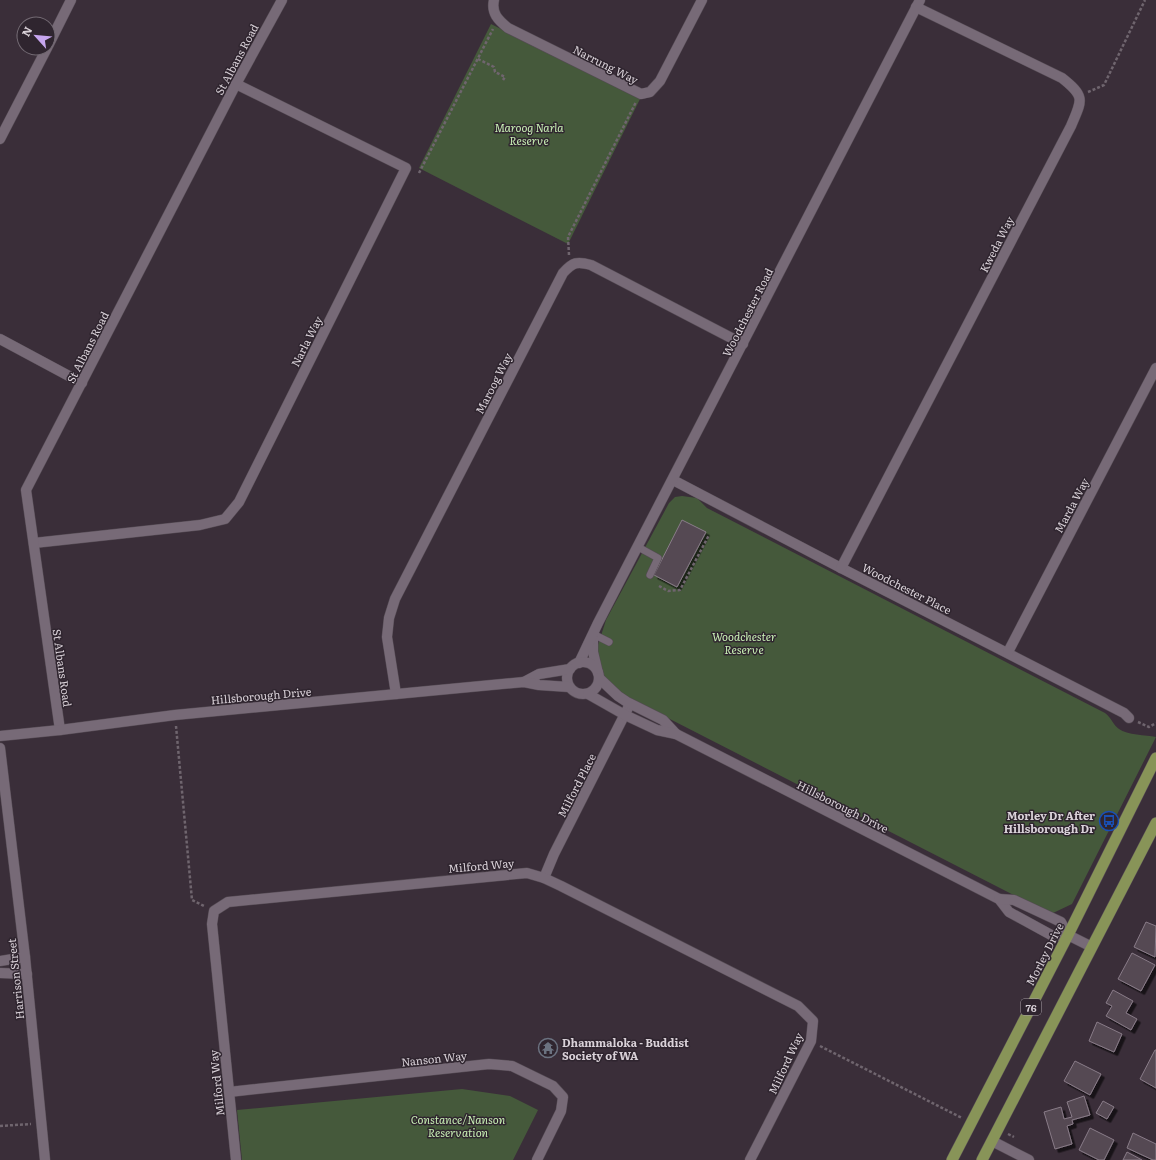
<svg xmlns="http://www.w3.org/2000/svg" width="1156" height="1160" font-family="Literata,serif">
<defs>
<filter id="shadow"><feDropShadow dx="3.5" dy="3.5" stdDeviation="0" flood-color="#0009"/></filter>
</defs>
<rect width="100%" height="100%" fill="#3a2e39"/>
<g fill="#45593b">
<polygon points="491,24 640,99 568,244 419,168"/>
<path d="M682 496 697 498 707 508 1105 713C1111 717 1113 725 1119 729 1127 735 1146 735 1156 737L1072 904 1053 913 1043 910 619 693 606 683 599 667 597 648 606 620 669 503 675 497Z"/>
<polygon points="462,1089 510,1096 538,1110 513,1160 242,1160 237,1110"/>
</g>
<g fill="#544853" stroke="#897c88" filter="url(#shadow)">
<polygon points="682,520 706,532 677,587 654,575"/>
<polygon points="1146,922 1156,926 1155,957 1134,947"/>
<polygon points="1132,953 1155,965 1141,991 1118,979"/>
<polygon points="1113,990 1133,1001 1126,1013 1137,1019 1131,1030 1106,1016 1112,1006 1106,1003"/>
<polygon points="1097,1022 1122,1034 1114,1052 1089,1041"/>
<polygon points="1155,1050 1156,1050 1156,1088 1140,1079"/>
<polygon points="1075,1061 1101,1074 1090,1095 1064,1081"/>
<polygon points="1084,1096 1090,1115 1072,1120 1073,1124 1067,1126 1072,1144 1055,1149 1044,1112 1061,1107 1064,1119 1072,1117 1067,1102"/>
<polygon points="1103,1101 1114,1107 1107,1119 1096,1113"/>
<polygon points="1090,1128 1114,1140 1104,1160 1099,1160 1079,1150"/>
<polygon points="1133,1133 1156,1144 1156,1160 1153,1160 1127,1148"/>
<polygon points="1127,1152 1142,1160 1123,1160"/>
</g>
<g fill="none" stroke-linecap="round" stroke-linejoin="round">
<g stroke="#554b54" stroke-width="8">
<g id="service">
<polyline points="638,547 658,558 650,575"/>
<polyline points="593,634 609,642"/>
</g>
</g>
<g stroke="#554b54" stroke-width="11">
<g id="minor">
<path d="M494 0C491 13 498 20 508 28L641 94 650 92 660 81 702 0"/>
<polyline points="48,46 71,0"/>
<polyline points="0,139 47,48"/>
<polyline points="0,339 82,383"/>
<polyline points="673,480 841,568 1124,713 1129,718"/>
<polyline points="34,543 200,525 225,519 239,502 406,168 236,84"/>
<path d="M841 568 1071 126C1082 100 1086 97 1062 78L916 7"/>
<polyline points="593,638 593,652 598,673"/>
<polyline points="1008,652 1156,368"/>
<polyline points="579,663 598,623 920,0"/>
<path d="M396 694 387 637 389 618 395 599 563 273C573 262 577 261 591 265L743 344"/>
<polyline points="60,730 26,490 236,84 282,0"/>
<polyline points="544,878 554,854 630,704"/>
<polyline points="0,961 25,957"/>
<polyline points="0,973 27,974"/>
<polyline points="229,1092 489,1064 512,1066 553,1086 563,1097 561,1111 537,1160"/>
<polyline points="992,1141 1029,1160"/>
<polyline points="236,1160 212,924 214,911 228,902 527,873 544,878 561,886 798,1006 813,1021 811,1041 750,1160"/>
</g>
</g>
<g stroke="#554b54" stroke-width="11">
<g id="tertiary">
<circle cx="583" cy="678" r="16"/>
<polyline points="599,678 618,696 627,702 663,720 676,734"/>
<polyline points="524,682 539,674 570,669"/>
<polyline points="588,694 625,715 657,730 676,734 999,899 1009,912 1053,936 1068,935 1092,947"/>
<polyline points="0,736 60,730 175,715 524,682 539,685 569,687"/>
<polyline points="0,748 25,957 45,1160"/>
<polyline points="999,899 1014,900 1061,922 1068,935"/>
</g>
</g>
<g stroke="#554b54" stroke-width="12">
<g id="trunk">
<polyline points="952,1160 1068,935 1156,758"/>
<polyline points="982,1160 1156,823"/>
</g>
</g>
<g stroke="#6f656e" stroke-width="2.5" stroke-dasharray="3 2" stroke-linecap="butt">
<polyline points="478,59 494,67 495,72 505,77 503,80"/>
<polyline points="1088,92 1104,85 1145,0"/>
<polyline points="419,173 493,29"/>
<polyline points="569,255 568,237 636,102"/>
<polyline points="659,586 668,591 680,590 709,535"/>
<polyline points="1138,722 1149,727 1156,723"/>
<polyline points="176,726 192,900 204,906"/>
<polyline points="820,1046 962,1118"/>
<polyline points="0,1126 31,1124"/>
<polyline points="1008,1134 1014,1137"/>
</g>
<use href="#service" stroke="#776a77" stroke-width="7"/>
<use href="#minor" stroke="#776a77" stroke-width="10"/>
<use href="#tertiary" stroke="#776a77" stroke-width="10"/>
<use href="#trunk" stroke="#889458" stroke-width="11"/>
</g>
<defs>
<g id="bus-ring" transform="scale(1)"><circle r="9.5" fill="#2f252f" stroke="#1a4fb4" stroke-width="1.5"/><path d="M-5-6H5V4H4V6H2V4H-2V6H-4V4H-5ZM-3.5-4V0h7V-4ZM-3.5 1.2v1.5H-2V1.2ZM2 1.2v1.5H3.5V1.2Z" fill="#1a4fb4"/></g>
<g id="temple-ring" transform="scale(1)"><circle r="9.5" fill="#2f252f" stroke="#6b7280" stroke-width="1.5"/><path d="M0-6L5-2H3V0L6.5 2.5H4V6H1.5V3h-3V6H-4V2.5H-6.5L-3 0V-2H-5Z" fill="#6b7280"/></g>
</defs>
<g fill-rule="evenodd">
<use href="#bus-ring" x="1109" y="821"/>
<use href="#temple-ring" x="548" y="1048"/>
</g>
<g text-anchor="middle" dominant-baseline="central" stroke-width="3" stroke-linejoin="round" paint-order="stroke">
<rect fill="#2f252f" stroke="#a69da5" stroke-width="1" x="1021" y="999" width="20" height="16" rx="3"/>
<g font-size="10" font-weight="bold" fill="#d9d1d8">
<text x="1031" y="1007">76</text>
</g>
<g font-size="11" fill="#d9d1d8" stroke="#2f252f">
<text transform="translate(236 59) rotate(-62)">St Albans Road</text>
<text transform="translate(606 64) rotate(27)">Narrung Way</text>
<text transform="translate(996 244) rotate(-63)">Kweda Way</text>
<text transform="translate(747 312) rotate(-63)">Woodchester Road</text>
<text transform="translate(306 341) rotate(-63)">Narla Way</text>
<text transform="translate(87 347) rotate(-63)">St Albans Road</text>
<text transform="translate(493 383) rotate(-63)">Maroog Way</text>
<text transform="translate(1071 505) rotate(-62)">Marda Way</text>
<text transform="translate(907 588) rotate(27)">Woodchester Place</text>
<text transform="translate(63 668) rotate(82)">St Albans Road</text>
<text transform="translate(261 695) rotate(-5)">Hillsborough Drive</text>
<text transform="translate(576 785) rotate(-63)">Milford Place</text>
<text transform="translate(843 806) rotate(27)">Hillsborough Drive</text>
<text transform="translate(481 865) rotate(-5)">Milford Way</text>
<text transform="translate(1044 954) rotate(-63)">Morley Drive</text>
<text transform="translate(15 979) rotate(-96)">Harrison Street</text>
<text transform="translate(434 1058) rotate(-6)">Nanson Way</text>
<text transform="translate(785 1063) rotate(-65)">Milford Way</text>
<text transform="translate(216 1083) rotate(-96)">Milford Way</text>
</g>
<g font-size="11" font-style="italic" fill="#c9f1b5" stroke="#2f252f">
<text x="529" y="127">Maroog Narla<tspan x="529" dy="13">Reserve</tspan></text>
<text x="744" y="636">Woodchester<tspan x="744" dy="13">Reserve</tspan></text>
<text x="458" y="1119">Constance/Nanson<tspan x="458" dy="13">Reservation</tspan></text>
</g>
<g font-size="11" font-weight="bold" fill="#d9d1d8" stroke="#2f252f" text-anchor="end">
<text x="1095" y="815">Morley Dr After<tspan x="1095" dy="13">Hillsborough Dr</tspan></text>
<text x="562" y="1042" text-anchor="start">Dhammaloka - Buddist<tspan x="562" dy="13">Society of WA</tspan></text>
</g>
</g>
<g transform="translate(36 36) rotate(297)"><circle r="19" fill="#2f252f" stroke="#736a73"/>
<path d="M0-3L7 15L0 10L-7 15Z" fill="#c7a6ef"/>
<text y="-6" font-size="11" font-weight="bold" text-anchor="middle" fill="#d9d1d8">N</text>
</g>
</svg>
